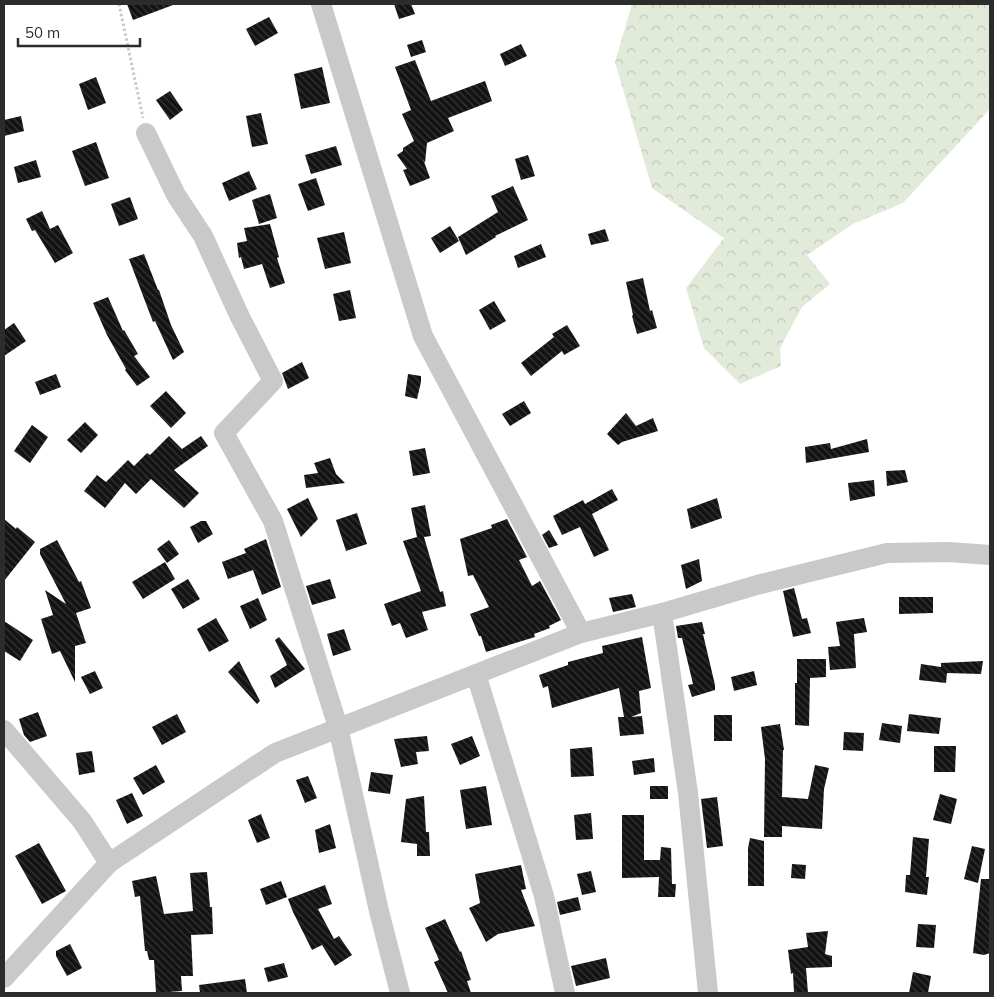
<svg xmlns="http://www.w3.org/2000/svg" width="994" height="997" font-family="Mulish,sans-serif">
<defs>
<pattern id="forest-crowns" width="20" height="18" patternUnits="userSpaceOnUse" patternTransform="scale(1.25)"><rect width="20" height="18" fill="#e2ead9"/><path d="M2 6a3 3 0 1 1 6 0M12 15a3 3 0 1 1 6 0" fill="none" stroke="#c2c9ba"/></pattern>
<pattern id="building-back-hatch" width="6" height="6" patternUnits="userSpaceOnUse" patternTransform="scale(1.25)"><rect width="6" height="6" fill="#131313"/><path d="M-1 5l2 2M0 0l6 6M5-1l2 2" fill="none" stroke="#363636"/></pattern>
</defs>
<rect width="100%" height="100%" fill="#fff"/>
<polygon fill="url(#forest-crowns)" points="632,4 990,4 990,109 903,203 853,224 807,255 830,284 802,307 780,348 781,366 740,384 704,348 686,288 724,238 652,188 615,62"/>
<g fill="url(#building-back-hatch)">
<polygon points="127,4 173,4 173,5 133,20"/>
<polygon points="394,4 411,4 415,14 399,19"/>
<polygon points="269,17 278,33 255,46 246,29"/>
<polygon points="422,40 426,52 411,57 407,45"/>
<polygon points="521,44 527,56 505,66 500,54"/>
<polygon points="415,60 431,101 485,81 492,101 448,118 454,131 427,143 425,163 423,159 430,178 410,186 403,170 407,169 397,155 403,151 403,148 414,141 402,114 411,110 395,67"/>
<polygon points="322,67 330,103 301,109 294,74"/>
<polygon points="96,77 106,103 88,110 79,84"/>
<polygon points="170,91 183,110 170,120 156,100"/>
<polygon points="261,113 268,144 252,147 246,116"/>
<polygon points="21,116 24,131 4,136 4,120"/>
<polygon points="96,142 109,178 85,186 72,151"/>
<polygon points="336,146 342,165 311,174 305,155"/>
<polygon points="528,155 535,176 521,180 515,159"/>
<polygon points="36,160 41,177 18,183 14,167"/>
<polygon points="249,171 257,189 229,201 222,183"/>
<polygon points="316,178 325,205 308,211 298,184"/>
<polygon points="513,186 528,220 495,236 496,237 466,255 458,237 498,212 491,196"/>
<polygon points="270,194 277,218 259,224 252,200"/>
<polygon points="130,197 138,219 119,226 111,204"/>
<polygon points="42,211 50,229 58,225 73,253 55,263 35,230 32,231 26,219"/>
<polygon points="270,224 279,257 277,258 285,283 270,288 262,264 244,269 241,257 239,258 237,243 247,241 244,228"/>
<polygon points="450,226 459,241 440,253 431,238"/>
<polygon points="605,229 609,241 591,245 588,234"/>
<polygon points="344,232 351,263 325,269 317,238"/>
<polygon points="541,244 546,257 518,268 514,256"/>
<polygon points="144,254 158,290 159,290 171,325 184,352 173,360 155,321 153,322 129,259"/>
<polygon points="643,278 650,311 652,310 657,328 637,334 632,316 633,315 626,282"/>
<polygon points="350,290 356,318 339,321 333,294"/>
<polygon points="108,297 123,331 124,330 138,354 134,356 150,377 137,386 125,370 126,369 107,335 93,303"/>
<polygon points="494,301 506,321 490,330 479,310"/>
<polygon points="14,323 26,341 4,356 4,330"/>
<polygon points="567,325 580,346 564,355 562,351 531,376 521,363 554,337 552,334"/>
<polygon points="302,362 309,378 288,389 282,373"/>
<polygon points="56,374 61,387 40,395 35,382"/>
<polygon points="408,374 421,376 421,382 417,399 405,396"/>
<polygon points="166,391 186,413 171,428 150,406"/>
<polygon points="524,401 531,413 510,426 502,414"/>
<polygon points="626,413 636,426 653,418 658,431 622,442 618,445 607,434"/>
<polygon points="85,422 98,435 81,453 67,440"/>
<polygon points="32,425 48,437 30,463 14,451"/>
<polygon points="169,436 182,449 201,436 208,446 174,470 199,493 184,508 151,479 136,494 125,483 105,508 84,491 97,475 106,482 128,460 134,466 147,453 150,455"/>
<polygon points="867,439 869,452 806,463 805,447 830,443 831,449"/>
<polygon points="425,448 430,473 413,476 409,451"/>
<polygon points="330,458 336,474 345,483 306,488 304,475 318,473 314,463"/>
<polygon points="905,470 908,482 887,486 886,471"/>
<polygon points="874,480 875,496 850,501 848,483"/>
<polygon points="612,489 618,500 592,514 609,550 594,557 580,527 562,535 553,516 583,500 585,504"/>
<polygon points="308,498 318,519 301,537 287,509"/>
<polygon points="717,498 722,518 691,529 687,509"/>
<polygon points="425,505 431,536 424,537 440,592 443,591 446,606 422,612 428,630 406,638 400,623 392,626 384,604 421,591 403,541 417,537 411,508"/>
<polygon points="357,513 367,544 346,551 336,520"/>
<polygon points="4,519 16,529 17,527 35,542 4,581"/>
<polygon points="507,519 527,557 519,560 532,586 540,581 561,620 549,626 550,628 534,634 535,637 486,652 481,636 479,636 470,614 489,607 473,575 468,576 460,539 492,528 491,525"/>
<polygon points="201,521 206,521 213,534 198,543 190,527"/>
<polygon points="549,530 558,545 549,548 542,535"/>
<polygon points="266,539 281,587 262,595 253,570 228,579 222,562 246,553 244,549"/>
<polygon points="57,540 79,582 81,581 91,608 76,613 86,643 75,646 75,682 60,651 52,654 41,619 53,615 45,590 66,604 40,554 40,549"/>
<polygon points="169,540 179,554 167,563 157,549"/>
<polygon points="699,559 702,581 686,589 681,565"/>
<polygon points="165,562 175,579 143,599 132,582"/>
<polygon points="188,579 200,599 183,609 171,589"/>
<polygon points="330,579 336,598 312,605 306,586"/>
<polygon points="794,588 802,619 807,618 811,633 793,637 783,591"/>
<polygon points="632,594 636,607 613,612 609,598"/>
<polygon points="899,597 933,597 933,613 899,614"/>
<polygon points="258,598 267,620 250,629 240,606"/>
<polygon points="216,618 229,641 209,652 197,629"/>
<polygon points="864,618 867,632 854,634 856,668 830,670 828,647 840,646 836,622"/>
<polygon points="4,621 33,640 20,661 4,651"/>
<polygon points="702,622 705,634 703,634 715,685 715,690 692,697 688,685 693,684 682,638 678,638 676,626"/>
<polygon points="344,629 351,650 333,656 327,634"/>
<polygon points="279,637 305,669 275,688 270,676 287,665 275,640"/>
<polygon points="642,637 651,688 639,691 641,713 631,717 642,716 644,734 620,736 618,717 624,717 619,688 552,708 548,686 543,688 539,675 568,665 568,662 603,653 602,646"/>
<polygon points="797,659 826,659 826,677 810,678 809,726 795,725 795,683 797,683"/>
<polygon points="239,661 260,701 257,704 228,672"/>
<polygon points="983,661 981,674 947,673 946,683 919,680 921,664 941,667 941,663"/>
<polygon points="95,671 103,688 90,694 81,677"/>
<polygon points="754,671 757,685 734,691 731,677"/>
<polygon points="38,712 47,736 30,742 24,735 19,719"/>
<polygon points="177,714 186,732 162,745 152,727"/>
<polygon points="909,714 941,718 939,734 907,731"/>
<rect x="714" y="715" width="18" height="26"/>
<polygon points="882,723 902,726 900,743 879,740"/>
<polygon points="780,724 784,750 783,750 782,797 808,799 815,765 829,768 824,789 822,829 782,826 782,837 764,837 765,759 761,727"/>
<polygon points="844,732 864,733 863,751 843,750"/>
<polygon points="427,736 429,751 416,752 418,764 401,767 394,739"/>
<polygon points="472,736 480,756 460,765 451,744"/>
<polygon points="934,746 956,746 955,772 934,772"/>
<polygon points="592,747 594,776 571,777 570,749"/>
<polygon points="92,751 95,772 79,775 76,753"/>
<polygon points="654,758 655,772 634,775 632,761"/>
<polygon points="156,765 165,782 143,795 133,778"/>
<polygon points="371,772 393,775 390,794 368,791"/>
<polygon points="308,776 317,798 305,803 296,780"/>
<polygon points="486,786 492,825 466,829 460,790"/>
<rect x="650" y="786" width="18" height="13"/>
<polygon points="132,793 143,816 127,824 116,800"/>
<polygon points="940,794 957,799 951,824 933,820"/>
<polygon points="424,796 426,832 429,832 430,856 417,856 417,844 401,842 406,799"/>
<polygon points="717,797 723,846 707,848 701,799"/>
<polygon points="591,813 593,839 576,840 574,815"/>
<polygon points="261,814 270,838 257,843 248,820"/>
<polygon points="622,815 644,815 644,860 660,860 661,847 671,848 672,884 676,884 675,897 658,897 659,877 622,878"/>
<polygon points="330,824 336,848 319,853 315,830"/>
<polygon points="913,837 929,839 926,877 929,877 927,895 905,892 906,875 910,875"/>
<polygon points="750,838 764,841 764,886 748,886 748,848"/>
<polygon points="39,843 66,891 42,904 15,856"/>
<polygon points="972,846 985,849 978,883 964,879"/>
<polygon points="792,864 806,865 805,879 791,878"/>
<polygon points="521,865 526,889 521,890 535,926 498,934 486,942 469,908 480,903 475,874"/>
<polygon points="591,871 596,892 582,895 577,874"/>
<polygon points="207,872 210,907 212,907 213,934 191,935 193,976 181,976 182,991 156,993 154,960 149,960 147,951 145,951 140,896 135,897 132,881 156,876 164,914 193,911 190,873"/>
<polygon points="981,879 990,879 990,953 984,955 973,953"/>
<polygon points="281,881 287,897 266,905 260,889"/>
<polygon points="325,885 332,904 318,909 334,939 339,936 352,955 335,966 322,945 312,950 293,912 288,899"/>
<polygon points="578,897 581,910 560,915 557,902"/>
<polygon points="445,919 460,952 461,951 471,980 467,981 471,993 448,993 434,962 439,960 425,928"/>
<polygon points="918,924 936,925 934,948 916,947"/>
<polygon points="828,931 825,954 832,956 832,967 806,968 808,993 794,993 793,973 791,974 788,950 808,947 806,933"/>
<polygon points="70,944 82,968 67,976 56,956 56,951"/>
<polygon points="606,958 610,978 576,986 571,966"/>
<polygon points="284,963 288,977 268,982 264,968"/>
<polygon points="913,972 931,976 928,993 909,993"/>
<polygon points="245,979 247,993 200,993 199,985"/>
</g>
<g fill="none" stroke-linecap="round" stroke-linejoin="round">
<polyline stroke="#c9c9c9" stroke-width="3" stroke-dasharray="2.5 2.5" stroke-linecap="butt" points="119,4 143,118"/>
<g stroke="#c9c9c9" stroke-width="20">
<polyline points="321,4 423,336 581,633"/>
<polyline points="146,133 176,195 203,236 240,317 273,381 224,433 273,521 338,727 379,911 400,993"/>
<polyline points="662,613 688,793 708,993"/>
<polyline points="476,674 544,896 565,993"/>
<polyline points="4,730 82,821 109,863"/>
<polyline points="4,978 109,863 275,753 581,633 662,613 757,585 887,553 949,552 990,555"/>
</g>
</g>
<rect width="994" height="997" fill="none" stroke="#2c2c2c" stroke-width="10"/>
<path d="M18 38v8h122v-8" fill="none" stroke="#2c2c2c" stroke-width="2.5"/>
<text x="25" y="38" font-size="15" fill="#2c2c2c" stroke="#ffffff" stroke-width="4" paint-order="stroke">50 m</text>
</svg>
